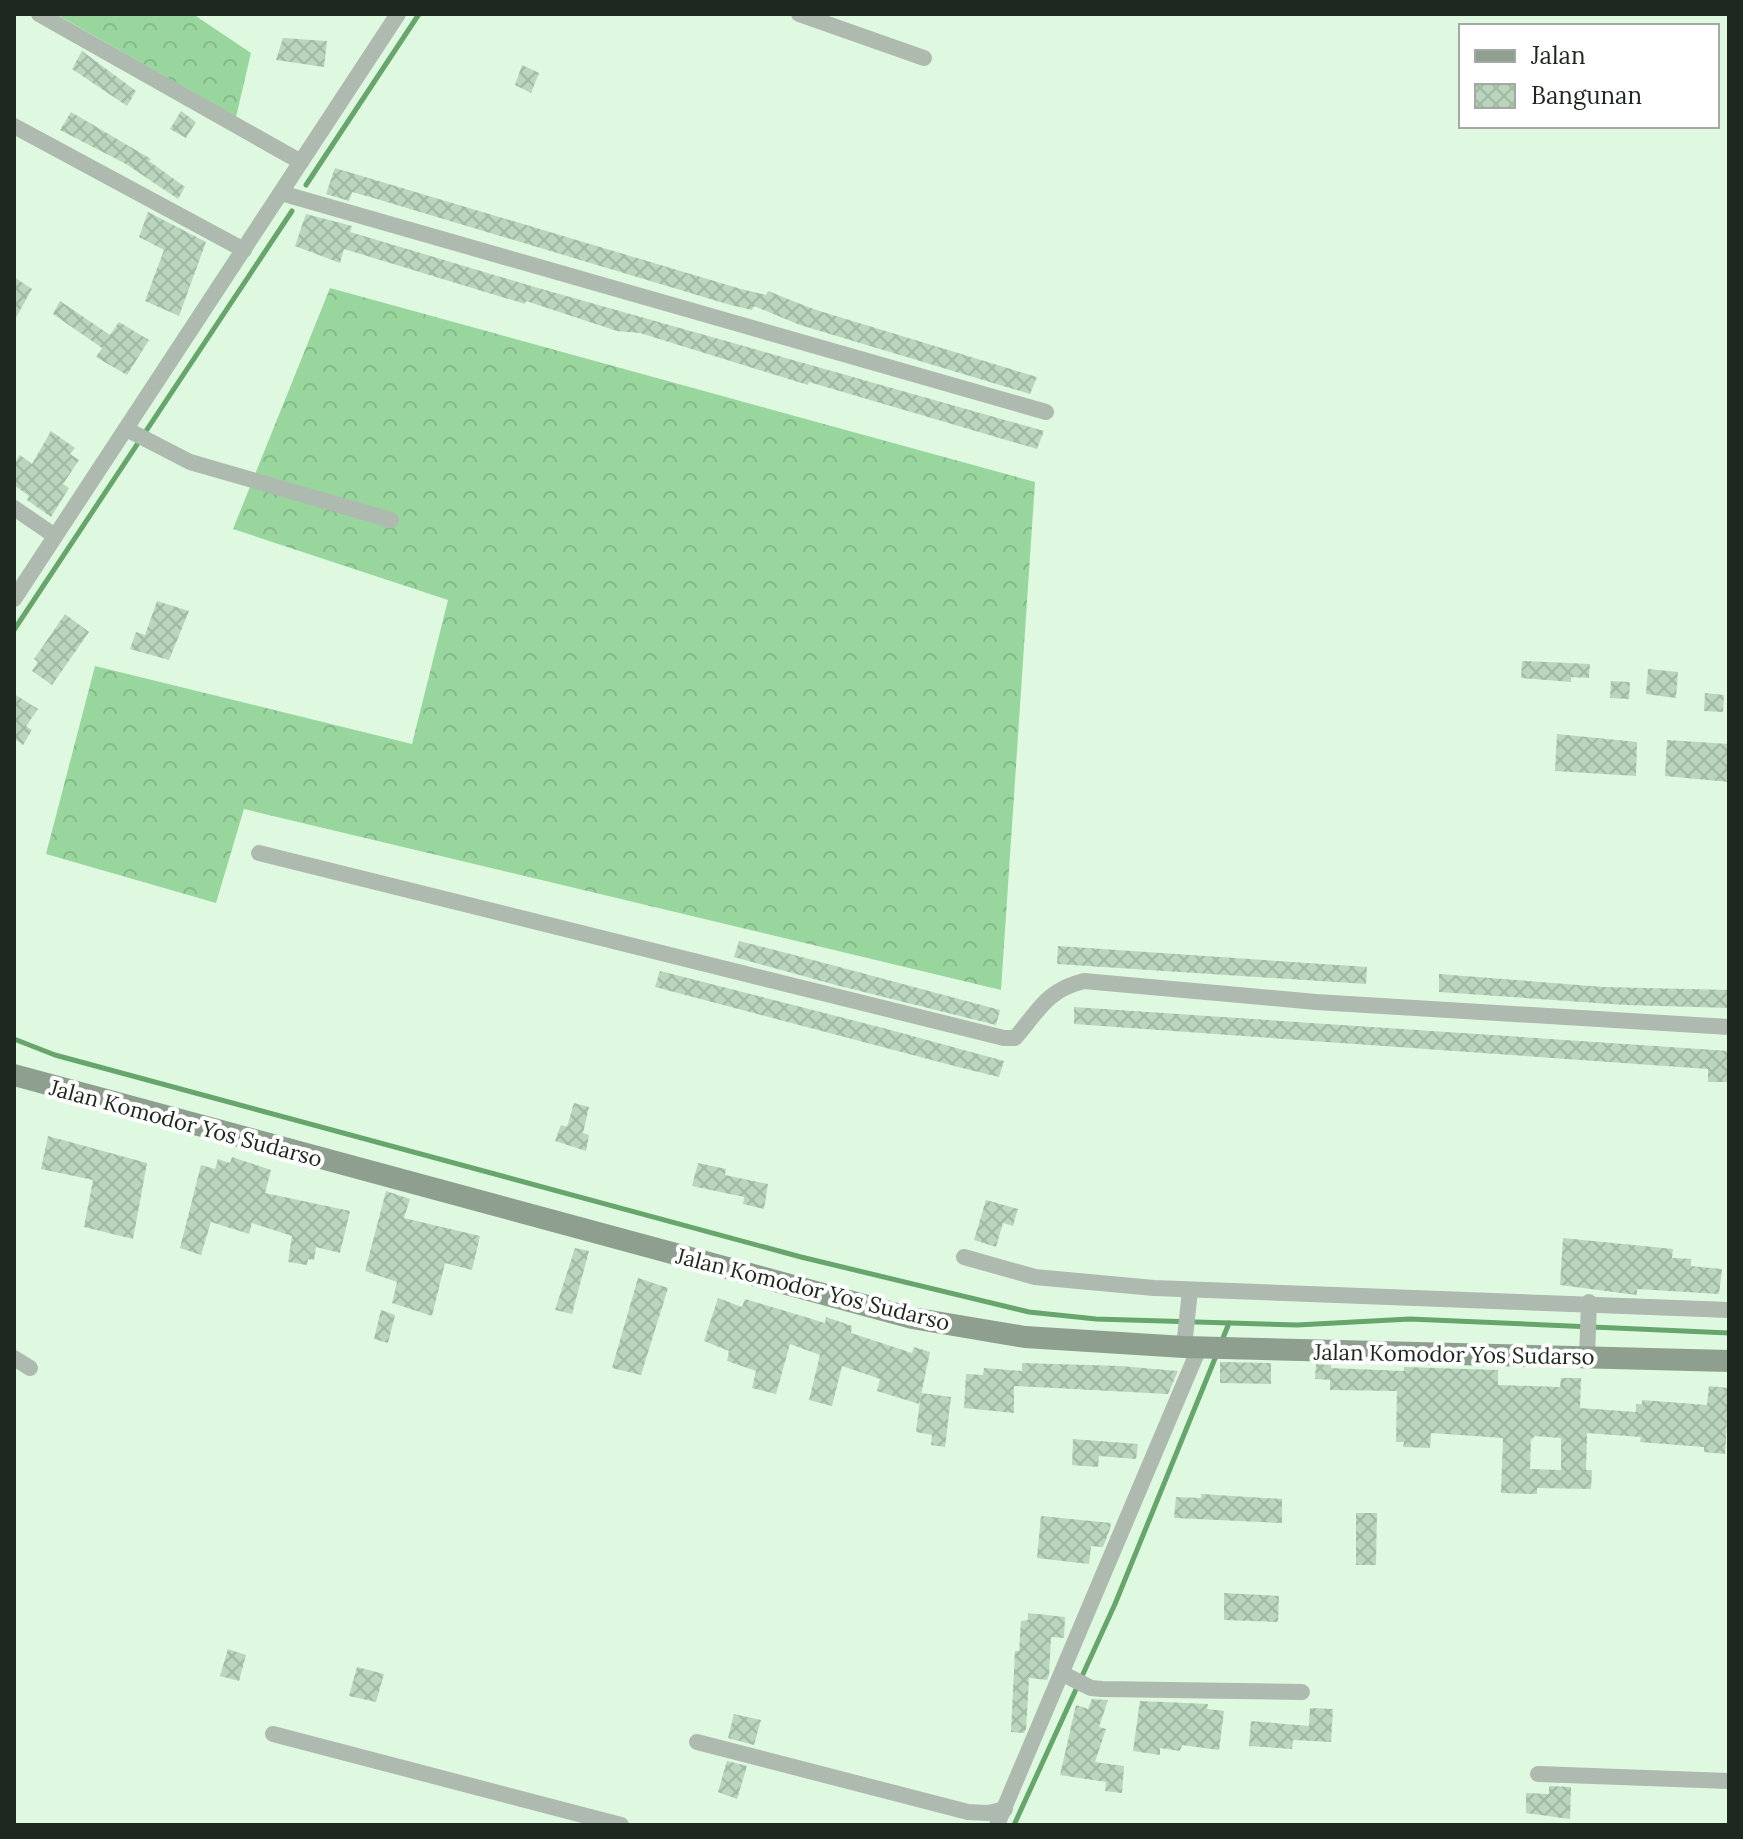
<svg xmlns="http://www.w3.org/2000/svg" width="1743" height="1839" font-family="Lora,serif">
<defs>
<pattern id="forest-crowns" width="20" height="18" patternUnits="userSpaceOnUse" patternTransform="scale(2)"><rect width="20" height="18" fill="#99d69e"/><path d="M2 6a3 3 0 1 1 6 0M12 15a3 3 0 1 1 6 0" fill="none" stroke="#83b888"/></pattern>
<pattern id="building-cross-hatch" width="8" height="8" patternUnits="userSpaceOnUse" patternTransform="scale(2)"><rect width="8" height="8" fill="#bbd5bd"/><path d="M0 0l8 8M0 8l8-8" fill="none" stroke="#a0b7a2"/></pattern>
</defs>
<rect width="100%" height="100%" fill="#dff9e0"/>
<g fill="url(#forest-crowns)">
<polygon points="56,14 193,14 251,53 236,117"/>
<polygon points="330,288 1035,482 1001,990 244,809 216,903 46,854 95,666 412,744 448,600 233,529"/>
</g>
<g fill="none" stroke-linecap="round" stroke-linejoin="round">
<g stroke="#67a56d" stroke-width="5">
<polyline points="306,185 419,14"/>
<polyline points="14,630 292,211"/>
<polyline points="14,1039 55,1055 801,1257 1029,1312 1096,1319 1297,1325 1410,1319 1729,1333"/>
<polyline points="1221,1343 1229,1323"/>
<polyline points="1014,1825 1115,1604 1216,1356"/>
</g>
</g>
<g fill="url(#building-cross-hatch)" fill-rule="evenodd">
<polygon points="283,38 327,41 324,67 276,60"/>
<polygon points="82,51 136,91 127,106 72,69"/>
<polygon points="522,65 539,73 531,93 515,85"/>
<polygon points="181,111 196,122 186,138 170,129"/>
<polygon points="71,112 151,159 149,161 185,187 178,199 126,164 60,130"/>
<polygon points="335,168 741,289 766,295 768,291 813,309 1037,377 1030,394 800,325 754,306 752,310 727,304 377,199 352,192 349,201 326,194"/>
<polygon points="148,212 206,242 179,316 145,301 164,250 139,237"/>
<polygon points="306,214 352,226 350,232 538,288 1044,431 1037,449 809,382 808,385 640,333 617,331 526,301 525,304 344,249 340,263 295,246"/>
<polygon points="14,277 32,289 14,321"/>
<polygon points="60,301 110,335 119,322 149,340 127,375 96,357 102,348 53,314"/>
<polygon points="51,431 75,448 70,454 79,460 63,484 69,488 51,517 27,500 29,496 14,485 14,464 20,455 32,464"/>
<polygon points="157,601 189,611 169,660 130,649 136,632 145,635"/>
<polygon points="65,614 89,632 52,685 32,671 38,662 34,659"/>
<polygon points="1522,661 1590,664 1589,678 1571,677 1571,682 1521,678"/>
<polygon points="1648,669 1678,672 1676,698 1646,694"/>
<polygon points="1611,681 1630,682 1629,699 1610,698"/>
<polygon points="1705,693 1724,695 1723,712 1704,711"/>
<polygon points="14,694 38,709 26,726 32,730 23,745 16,740 14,743"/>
<polygon points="1557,734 1637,742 1636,776 1555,771"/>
<polygon points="1667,740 1729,744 1729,782 1665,776"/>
<polygon points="739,941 798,956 1000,1010 996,1025 836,985 734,957"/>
<polygon points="1058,946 1367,967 1366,984 1057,964"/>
<polygon points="660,971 883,1028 1004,1061 999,1077 962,1068 655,987"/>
<polygon points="1439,974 1604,987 1729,990 1729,1008 1626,1005 1439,992"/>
<polygon points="1074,1007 1729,1051 1729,1082 1708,1082 1708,1069 1074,1024"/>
<polygon points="574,1103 589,1107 583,1133 589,1135 586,1151 555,1141 561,1125 567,1127"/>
<polygon points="48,1136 147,1163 133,1239 84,1227 93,1180 41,1169"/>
<polygon points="232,1157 271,1170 265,1193 350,1211 340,1253 316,1247 314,1260 308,1259 307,1265 288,1262 292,1236 252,1223 249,1234 211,1222 201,1255 180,1248 201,1165 215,1169 218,1159 230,1163"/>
<polygon points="698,1163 726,1169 725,1175 768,1184 764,1209 743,1204 744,1197 692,1186"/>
<polygon points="386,1191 410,1199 404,1218 480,1236 472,1270 445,1263 432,1316 392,1303 397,1282 365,1271"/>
<polygon points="986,1200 1018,1209 1013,1226 1003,1223 996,1247 974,1240"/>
<polygon points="1563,1238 1673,1249 1672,1258 1691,1259 1691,1266 1722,1269 1719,1294 1637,1289 1637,1295 1560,1285"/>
<polygon points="575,1248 589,1251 572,1314 555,1310"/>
<polygon points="638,1278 668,1288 641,1375 612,1368"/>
<polygon points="718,1298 742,1307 745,1299 825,1323 826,1317 852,1326 851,1333 912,1353 914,1347 930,1352 919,1404 877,1391 880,1379 842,1366 832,1406 809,1400 820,1355 790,1344 776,1394 752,1388 756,1371 727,1361 729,1351 704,1341"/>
<polygon points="381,1310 395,1315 388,1343 374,1339"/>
<polygon points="1220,1362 1271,1363 1271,1384 1220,1383"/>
<polygon points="1022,1363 1120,1366 1178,1371 1168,1394 1014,1386 1014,1413 964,1408 966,1374 983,1375 984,1368 1022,1371"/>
<path d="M1316 1364 1331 1365V1368L1404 1371V1367L1498 1370V1385L1560 1387 1561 1378H1581L1580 1408 1636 1412V1404H1642V1400L1707 1405 1709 1386 1729 1388 1725 1454 1704 1452V1447L1640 1442 1641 1437 1587 1433 1586 1470H1592L1591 1489 1537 1488V1494L1501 1493 1503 1438 1431 1433 1430 1448 1403 1447 1404 1442H1396L1397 1391 1330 1390V1380L1315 1379ZM1535 1436 1561 1438V1470L1530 1469 1531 1440Z"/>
<polygon points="921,1393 951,1397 945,1447 931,1445 932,1435 916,1432"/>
<polygon points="1073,1439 1138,1444 1136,1459 1099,1456 1098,1467 1072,1465"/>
<polygon points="1201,1494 1282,1499 1282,1523 1174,1518 1176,1497 1201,1498"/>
<polygon points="1356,1513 1377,1513 1376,1565 1356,1565"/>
<polygon points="1041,1516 1111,1523 1110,1529 1103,1547 1091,1546 1089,1564 1037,1558"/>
<polygon points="1224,1593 1279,1596 1278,1622 1224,1620"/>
<polygon points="1028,1613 1065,1617 1064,1638 1051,1637 1049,1675 1047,1680 1029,1678 1026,1729 1024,1733 1011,1732 1015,1651 1019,1651 1021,1621 1028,1620"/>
<polygon points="228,1649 246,1655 239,1681 220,1676"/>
<polygon points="357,1667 384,1674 376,1702 349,1696"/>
<polygon points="1092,1699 1108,1700 1099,1727 1106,1729 1095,1762 1124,1766 1122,1793 1105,1791 1106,1782 1060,1775 1076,1705 1088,1709"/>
<polygon points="1140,1701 1208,1704 1207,1709 1224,1711 1219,1750 1182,1745 1180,1751 1160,1748 1160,1755 1133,1751"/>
<polygon points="1310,1708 1333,1709 1331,1742 1293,1740 1292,1749 1249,1746 1251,1721 1309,1726"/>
<polygon points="734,1714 761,1720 754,1745 728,1738"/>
<polygon points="727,1761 747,1766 737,1799 718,1792"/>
<polygon points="1549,1786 1571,1787 1570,1819 1526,1813 1526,1793 1549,1794"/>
</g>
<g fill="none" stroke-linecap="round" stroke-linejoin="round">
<g stroke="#aebaaf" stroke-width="16">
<polyline points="39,14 301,162"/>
<polyline points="799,14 924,58"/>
<polyline points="14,126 244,250"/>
<polyline points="281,193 1046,412"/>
<polyline points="126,429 190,462 391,520"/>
<polyline points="14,508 55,536"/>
<polyline points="14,599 398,14"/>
<path d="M259 853 1004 1038H1015C1038 1012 1046 990 1084 981L1316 1002 1729 1027"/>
<polyline points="964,1257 1035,1277 1154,1288 1729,1310"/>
<polyline points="1184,1347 1190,1290"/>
<polyline points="1587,1357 1589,1302"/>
<polyline points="14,1358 30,1368"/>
<polyline points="1063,1674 1091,1688 1102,1689 1302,1692"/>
<polyline points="273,1734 621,1825"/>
<polyline points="697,1742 968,1812 988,1813 1005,1809"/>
<polyline points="1538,1774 1729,1781"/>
<polyline points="997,1825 1200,1346"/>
</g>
<polyline stroke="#8e9f8f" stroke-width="22" points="14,1075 912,1318 1025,1337 1184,1347 1729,1361"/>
</g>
<g text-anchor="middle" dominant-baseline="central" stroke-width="8" stroke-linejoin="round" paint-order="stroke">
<g font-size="22" fill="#1e271e" stroke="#fff">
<text transform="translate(186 1123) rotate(15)">Jalan Komodor Yos Sudarso</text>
<text transform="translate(813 1289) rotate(14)">Jalan Komodor Yos Sudarso</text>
<text transform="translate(1454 1354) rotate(1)">Jalan Komodor Yos Sudarso</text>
</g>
</g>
<rect width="1743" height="1839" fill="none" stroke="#1e271e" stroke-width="32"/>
<rect x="1459" y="24" width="260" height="104" fill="#ffffff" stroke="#a5a9a5" stroke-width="2"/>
<rect x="1475" y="50" width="40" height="12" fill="#8e9f8f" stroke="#a5a9a5" stroke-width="2"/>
<text x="1531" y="64" font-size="24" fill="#1e271e">Jalan</text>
<rect x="1475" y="84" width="40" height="24" fill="url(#building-cross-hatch)" stroke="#a5a9a5" stroke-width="2"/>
<text x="1531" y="104" font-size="24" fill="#1e271e">Bangunan</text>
</svg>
